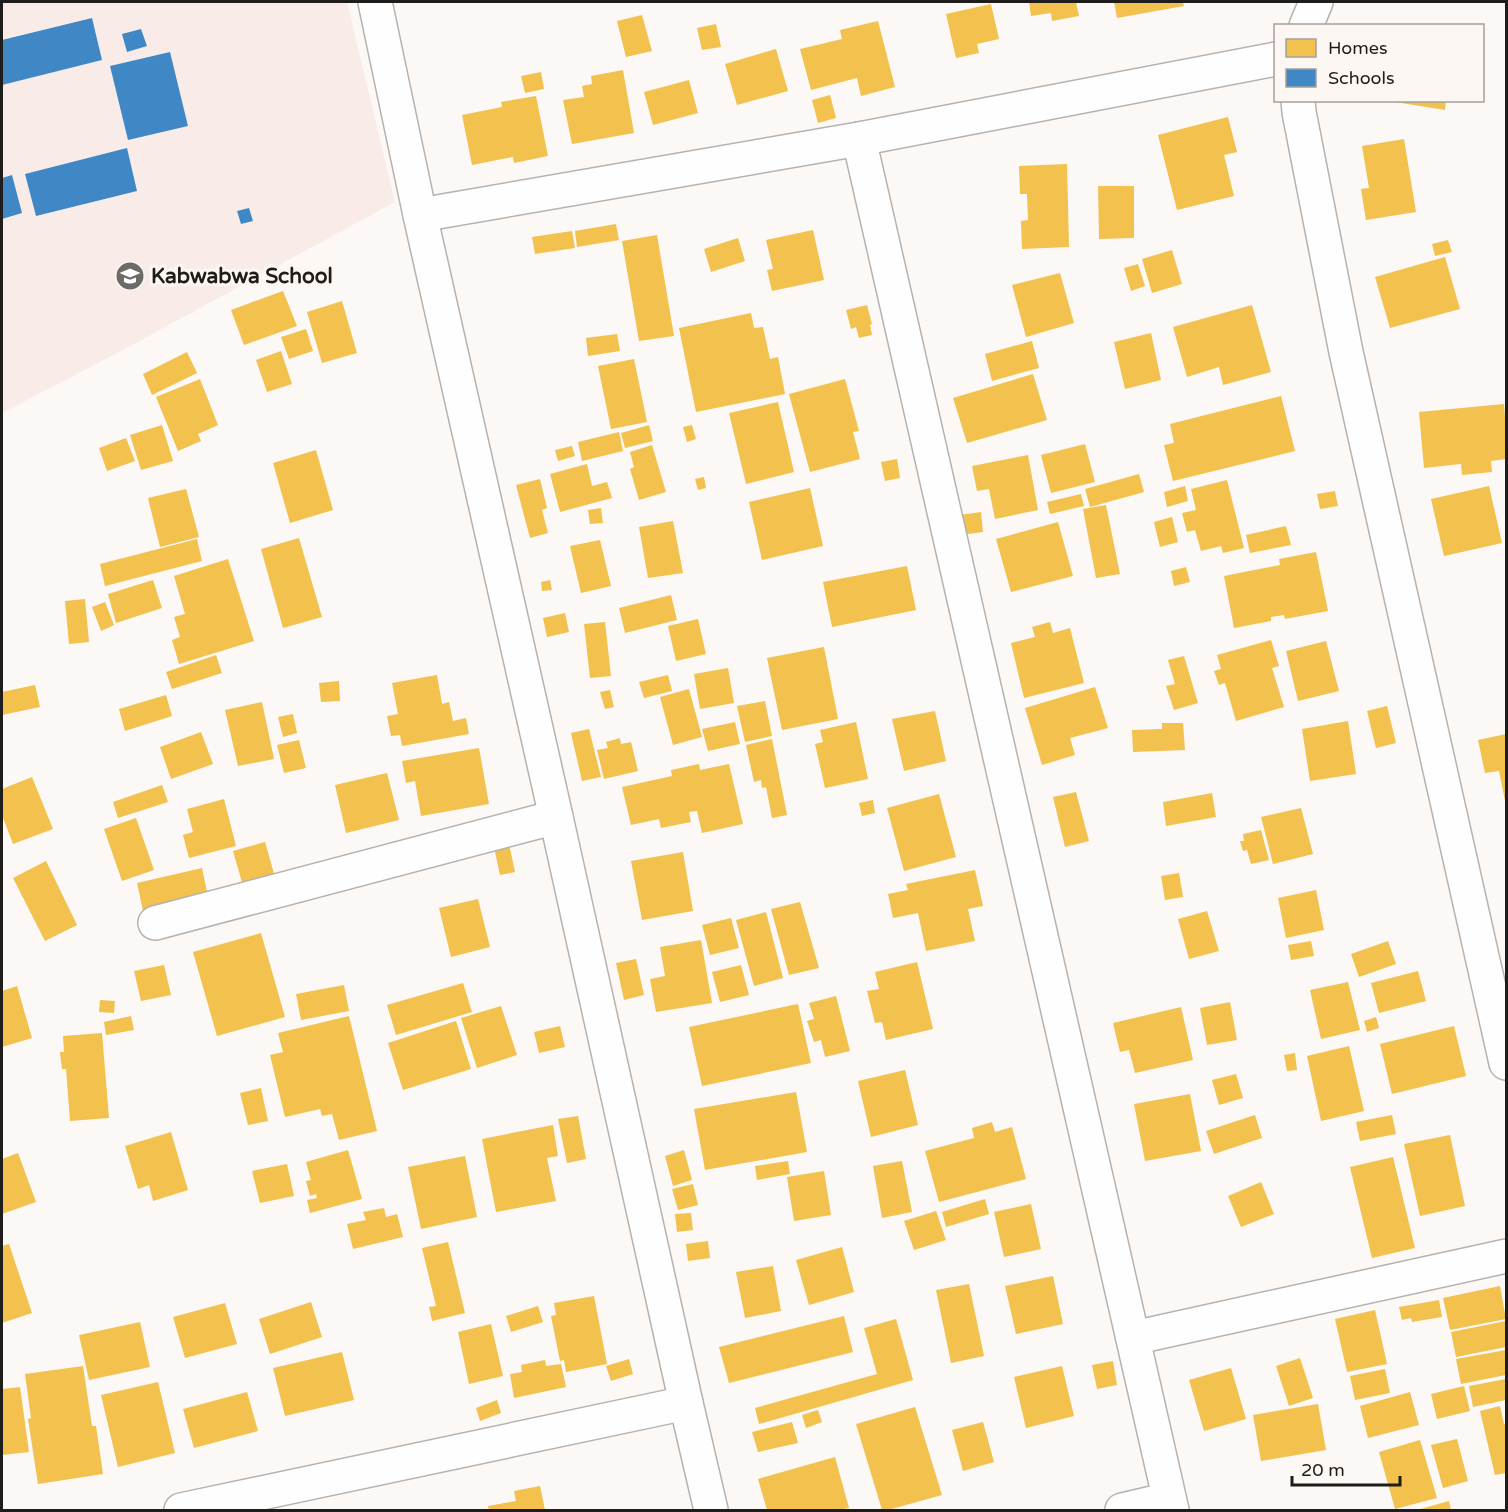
<svg xmlns="http://www.w3.org/2000/svg" width="1508" height="1512" font-family="'Varela Round',sans-serif">
<rect width="100%" height="100%" fill="#fbf8f5"/>
<polygon fill="#f9ece8" points="2,2 347,2 395,202 121,351 2,413"/>
<g fill="#f2c14e">
<polygon points="1029,2 1076,2 1079,16 1052,21 1051,13 1031,16"/>
<polygon points="1114,2 1183,2 1184,6 1117,18"/>
<polygon points="991,4 999,39 977,44 979,53 956,58 946,14"/>
<polygon points="642,15 652,51 626,57 617,21"/>
<polygon points="878,21 895,87 861,96 857,78 811,90 800,49 842,39 840,30"/>
<polygon points="716,24 721,47 702,50 697,28"/>
<polygon points="776,49 788,91 737,105 725,64"/>
<polygon points="623,70 634,133 572,144 563,100 584,97 582,86 592,84 591,76"/>
<polygon points="541,72 544,89 525,93 521,76"/>
<polygon points="689,80 698,113 653,125 644,92"/>
<polygon points="830,95 836,118 818,123 812,100"/>
<polygon points="536,96 548,156 514,163 513,157 472,165 462,115 502,107 501,102"/>
<polygon points="1396,100 1446,100 1445,110 1395,102"/>
<polygon points="1228,117 1237,152 1224,155 1234,196 1177,210 1158,135"/>
<polygon points="1404,139 1416,212 1366,220 1361,189 1369,188 1362,146"/>
<polygon points="1067,164 1069,247 1022,249 1021,221 1028,220 1027,194 1020,194 1019,166"/>
<polygon points="1098,186 1134,186 1134,238 1099,239"/>
<polygon points="616,224 619,240 577,247 575,231"/>
<polygon points="813,230 824,280 772,291 767,270 773,269 766,240"/>
<polygon points="572,231 575,248 535,254 532,237"/>
<polygon points="657,235 674,336 639,341 622,241"/>
<polygon points="738,238 745,261 711,272 704,249"/>
<polygon points="1448,240 1452,252 1435,256 1432,244"/>
<polygon points="1172,250 1182,284 1152,293 1142,259"/>
<polygon points="1445,257 1460,309 1390,328 1375,277"/>
<polygon points="1138,264 1145,286 1131,291 1124,268"/>
<polygon points="1060,273 1074,323 1026,337 1012,285"/>
<polygon points="283,291 297,326 244,345 231,310"/>
<polygon points="342,301 357,353 322,363 307,312"/>
<polygon points="867,305 872,324 870,325 872,335 859,338 856,327 851,329 846,310"/>
<polygon points="1252,305 1271,372 1223,385 1219,367 1187,377 1173,327"/>
<polygon points="751,313 754,328 763,327 770,359 778,357 785,394 696,412 679,328"/>
<polygon points="306,329 313,351 289,359 281,337"/>
<polygon points="1151,333 1161,380 1125,389 1114,342"/>
<polygon points="617,334 620,351 588,356 586,338"/>
<polygon points="1032,341 1039,368 992,381 985,354"/>
<polygon points="281,351 292,384 267,392 256,360"/>
<polygon points="187,352 197,373 152,395 143,374"/>
<polygon points="634,359 647,422 611,429 598,366"/>
<polygon points="1033,374 1047,420 967,443 953,398"/>
<polygon points="200,379 218,425 198,434 201,441 178,451 156,397"/>
<polygon points="845,379 859,431 853,432 860,459 810,472 789,394"/>
<polygon points="1281,396 1295,451 1173,481 1164,445 1174,443 1170,424"/>
<polygon points="778,402 794,472 746,484 729,413"/>
<polygon points="1504,404 1506,429 1506,459 1491,461 1492,472 1462,475 1461,464 1424,468 1419,412"/>
<polygon points="162,425 173,461 141,470 130,435"/>
<polygon points="649,425 653,441 625,448 621,433"/>
<polygon points="692,425 696,439 687,442 683,427"/>
<polygon points="619,432 623,451 582,461 578,442"/>
<polygon points="126,438 135,461 107,471 99,448"/>
<polygon points="1085,444 1095,482 1051,493 1041,455"/>
<polygon points="652,445 666,492 639,500 630,469 634,467 630,452"/>
<polygon points="572,446 575,456 558,461 555,450"/>
<polygon points="316,450 333,510 290,523 273,463"/>
<polygon points="1028,455 1038,510 995,519 989,489 977,491 972,466"/>
<polygon points="897,459 900,478 885,481 881,462"/>
<polygon points="587,464 592,486 607,482 612,498 560,512 550,474"/>
<polygon points="1139,474 1144,492 1090,507 1085,489"/>
<polygon points="704,477 706,488 698,490 695,479"/>
<polygon points="540,479 547,508 542,510 548,533 530,538 516,485"/>
<polygon points="1227,480 1244,548 1223,553 1221,546 1201,551 1195,530 1187,532 1182,513 1196,510 1191,489"/>
<polygon points="1185,486 1188,501 1167,507 1164,492"/>
<polygon points="1489,486 1502,543 1444,556 1431,499"/>
<polygon points="810,488 823,546 762,560 749,502"/>
<polygon points="186,489 199,537 160,547 148,498"/>
<polygon points="1335,491 1338,506 1320,509 1317,494"/>
<polygon points="1081,494 1084,506 1050,514 1047,502"/>
<polygon points="1106,505 1120,574 1096,578 1083,509"/>
<polygon points="601,508 603,523 590,524 588,510"/>
<polygon points="981,512 983,532 961,535 959,515"/>
<polygon points="1172,517 1178,542 1160,547 1154,522"/>
<polygon points="673,521 683,573 648,578 639,527"/>
<polygon points="1058,522 1073,576 1011,592 996,539"/>
<polygon points="1286,526 1291,545 1250,553 1246,535"/>
<polygon points="299,538 322,617 283,628 261,549"/>
<polygon points="197,539 202,561 105,586 100,564"/>
<polygon points="600,540 611,586 581,593 570,546"/>
<polygon points="1316,552 1328,611 1285,619 1284,615 1271,617 1271,621 1234,628 1224,576 1280,565 1279,559"/>
<polygon points="228,559 254,641 179,664 172,640 180,637 174,617 185,614 174,576"/>
<polygon points="907,566 916,610 832,627 823,582"/>
<polygon points="1186,567 1190,582 1174,586 1171,571"/>
<polygon points="153,580 162,608 116,623 108,594"/>
<polygon points="550,580 552,590 542,591 541,582"/>
<polygon points="671,595 677,620 625,633 619,608"/>
<polygon points="85,599 89,642 69,644 65,601"/>
<polygon points="105,602 114,625 101,631 92,607"/>
<polygon points="565,613 569,632 547,637 543,618"/>
<polygon points="698,619 706,654 676,661 668,626"/>
<polygon points="605,622 611,676 590,678 584,624"/>
<polygon points="1050,622 1053,633 1070,628 1084,683 1024,698 1011,643 1035,637 1032,627"/>
<polygon points="1271,640 1279,666 1272,668 1284,707 1236,721 1225,683 1219,685 1214,671 1221,669 1217,655"/>
<polygon points="1326,641 1339,691 1298,701 1286,651"/>
<polygon points="824,647 838,719 782,730 767,658"/>
<polygon points="216,655 222,673 172,689 166,672"/>
<polygon points="1184,656 1198,703 1174,710 1166,686 1175,684 1168,660"/>
<polygon points="728,668 734,703 700,709 694,674"/>
<polygon points="437,675 442,704 449,702 453,721 466,718 469,734 402,746 400,735 391,736 387,716 398,714 392,683"/>
<polygon points="668,675 672,691 644,698 639,682"/>
<polygon points="339,681 340,701 321,702 319,683"/>
<polygon points="35,685 40,707 2,715 2,692"/>
<polygon points="1095,687 1108,728 1070,738 1075,755 1042,765 1025,708"/>
<polygon points="689,689 702,737 673,745 660,697"/>
<polygon points="610,690 614,707 605,709 600,692"/>
<polygon points="166,695 172,716 125,731 119,709"/>
<polygon points="765,701 772,736 745,742 737,706"/>
<polygon points="262,702 274,759 238,766 225,710"/>
<polygon points="1387,706 1396,743 1376,748 1367,711"/>
<polygon points="935,711 946,761 904,771 892,719"/>
<polygon points="293,714 297,733 283,737 278,717"/>
<polygon points="1348,721 1356,774 1310,781 1302,729"/>
<polygon points="735,722 740,744 708,751 702,729"/>
<polygon points="856,722 868,779 825,788 815,744 823,742 820,730"/>
<polygon points="1162,723 1183,723 1185,750 1133,752 1132,730 1162,729"/>
<polygon points="589,729 601,777 582,781 571,733"/>
<polygon points="201,732 213,764 171,779 160,747"/>
<polygon points="1506,734 1506,801 1505,801 1499,771 1485,773 1478,740"/>
<polygon points="620,738 621,744 631,742 638,771 604,779 597,750 608,748 606,742"/>
<polygon points="772,739 787,815 772,818 766,787 762,788 761,780 754,782 746,745"/>
<polygon points="299,740 306,768 284,773 277,745"/>
<polygon points="479,748 489,804 421,816 415,781 406,783 402,761"/>
<polygon points="699,764 700,770 729,764 743,824 702,833 697,811 689,812 691,822 661,828 659,819 631,825 622,787 672,776 671,770"/>
<polygon points="387,773 399,820 346,833 335,785"/>
<polygon points="32,777 53,829 13,844 2,815 2,789"/>
<polygon points="162,785 168,802 118,818 113,802"/>
<polygon points="1076,792 1089,841 1065,847 1053,797"/>
<polygon points="1212,793 1216,817 1166,826 1163,802"/>
<polygon points="939,794 956,857 904,871 887,808"/>
<polygon points="224,799 236,846 189,858 183,835 193,832 187,809"/>
<polygon points="873,800 875,813 862,816 859,803"/>
<polygon points="1301,808 1313,854 1273,864 1261,817"/>
<polygon points="136,818 154,870 122,881 104,829"/>
<polygon points="1261,830 1269,860 1251,864 1247,850 1243,851 1240,841 1244,841 1243,834"/>
<polygon points="265,842 275,877 243,886 233,851"/>
<polygon points="509,844 515,872 500,875 494,847"/>
<polygon points="683,852 693,911 642,920 631,861"/>
<polygon points="46,861 77,925 45,941 13,878"/>
<polygon points="202,868 210,906 145,920 137,883"/>
<polygon points="975,870 983,906 968,909 975,941 926,951 918,913 893,918 888,894 908,890 906,884"/>
<polygon points="1179,873 1183,897 1165,900 1161,876"/>
<polygon points="1316,890 1324,930 1286,938 1278,898"/>
<polygon points="478,899 490,947 451,957 439,908"/>
<polygon points="800,902 819,968 789,975 771,909"/>
<polygon points="1207,911 1219,951 1189,959 1178,919"/>
<polygon points="766,912 783,978 754,986 736,920"/>
<polygon points="731,918 739,948 710,955 702,925"/>
<polygon points="261,933 285,1017 217,1036 193,952"/>
<polygon points="701,940 712,1003 656,1012 650,979 665,976 660,947"/>
<polygon points="1311,941 1314,956 1291,960 1288,945"/>
<polygon points="1388,941 1396,964 1359,977 1351,954"/>
<polygon points="636,959 644,995 624,1000 616,963"/>
<polygon points="917,962 933,1029 886,1040 882,1022 875,1023 867,991 879,989 875,972"/>
<polygon points="164,965 171,995 141,1001 134,971"/>
<polygon points="741,965 749,995 720,1002 712,972"/>
<polygon points="1418,971 1426,1001 1379,1013 1371,983"/>
<polygon points="1348,982 1360,1030 1321,1039 1310,990"/>
<polygon points="463,983 472,1012 396,1035 387,1005"/>
<polygon points="344,985 349,1011 301,1020 296,994"/>
<polygon points="17,986 32,1038 2,1047 2,991"/>
<polygon points="836,996 850,1051 825,1057 821,1040 814,1042 807,1021 814,1019 809,1003"/>
<polygon points="100,1000 115,1001 114,1013 99,1012"/>
<polygon points="1230,1002 1237,1040 1207,1045 1200,1008"/>
<polygon points="798,1004 811,1063 702,1086 689,1027"/>
<polygon points="501,1006 517,1055 477,1068 461,1018"/>
<polygon points="1181,1007 1193,1060 1135,1073 1129,1050 1120,1052 1113,1023"/>
<polygon points="131,1016 134,1030 106,1035 104,1022"/>
<polygon points="349,1016 377,1131 339,1140 332,1114 322,1116 320,1109 285,1117 270,1055 283,1052 278,1033"/>
<polygon points="1376,1017 1379,1028 1367,1032 1364,1021"/>
<polygon points="456,1021 471,1069 403,1090 388,1043"/>
<polygon points="560,1026 565,1047 539,1053 534,1032"/>
<polygon points="1454,1026 1466,1076 1392,1094 1380,1044"/>
<polygon points="102,1033 109,1118 70,1121 66,1069 62,1069 60,1052 64,1052 63,1036"/>
<polygon points="1349,1046 1364,1111 1321,1121 1307,1056"/>
<polygon points="1295,1053 1297,1070 1287,1071 1284,1055"/>
<polygon points="905,1070 918,1125 871,1137 858,1081"/>
<polygon points="1236,1074 1243,1098 1219,1105 1212,1080"/>
<polygon points="261,1088 268,1121 248,1125 240,1093"/>
<polygon points="796,1092 807,1152 705,1170 694,1109"/>
<polygon points="1190,1094 1201,1151 1145,1161 1134,1104"/>
<polygon points="1255,1115 1262,1138 1214,1154 1206,1131"/>
<polygon points="1392,1115 1396,1134 1360,1141 1356,1122"/>
<polygon points="578,1116 586,1159 567,1163 558,1119"/>
<polygon points="992,1122 995,1132 1012,1127 1026,1179 939,1202 925,1151 974,1138 972,1128"/>
<polygon points="553,1125 558,1156 547,1158 556,1201 496,1212 482,1139"/>
<polygon points="171,1132 188,1190 153,1201 149,1185 138,1189 125,1146"/>
<polygon points="1450,1135 1465,1206 1420,1216 1404,1144"/>
<polygon points="348,1150 362,1199 310,1213 307,1200 317,1198 316,1194 310,1196 306,1181 311,1180 306,1162"/>
<polygon points="684,1150 692,1180 673,1186 665,1156"/>
<polygon points="18,1153 36,1202 2,1214 2,1159"/>
<polygon points="465,1156 477,1217 421,1229 408,1167"/>
<polygon points="1393,1157 1415,1248 1372,1258 1350,1167"/>
<polygon points="788,1161 790,1174 757,1180 755,1166"/>
<polygon points="902,1161 912,1212 882,1218 873,1166"/>
<polygon points="287,1164 294,1196 260,1203 252,1171"/>
<polygon points="824,1171 831,1215 794,1221 787,1177"/>
<polygon points="1261,1182 1274,1214 1241,1227 1228,1196"/>
<polygon points="693,1184 698,1205 678,1210 672,1189"/>
<polygon points="985,1199 989,1214 946,1227 942,1212"/>
<polygon points="1031,1204 1041,1249 1004,1257 994,1212"/>
<polygon points="384,1208 386,1217 397,1214 403,1237 353,1249 347,1224 366,1220 363,1212"/>
<polygon points="936,1211 946,1240 914,1250 904,1221"/>
<polygon points="691,1213 693,1230 677,1232 675,1214"/>
<polygon points="708,1241 710,1258 688,1261 686,1244"/>
<polygon points="448,1242 465,1313 432,1321 429,1307 436,1306 422,1248"/>
<polygon points="9,1244 32,1313 2,1323 2,1246"/>
<polygon points="842,1247 854,1292 809,1305 796,1260"/>
<polygon points="773,1266 781,1311 745,1318 736,1272"/>
<polygon points="1053,1276 1063,1324 1016,1334 1005,1286"/>
<polygon points="969,1284 984,1356 951,1363 936,1290"/>
<polygon points="1500,1286 1506,1319 1450,1330 1443,1298"/>
<polygon points="594,1296 607,1364 566,1372 564,1360 560,1361 551,1316 556,1315 554,1303"/>
<polygon points="1439,1300 1442,1317 1412,1322 1411,1318 1402,1320 1399,1307"/>
<polygon points="311,1302 322,1337 270,1354 259,1319"/>
<polygon points="225,1303 237,1344 185,1358 173,1317"/>
<polygon points="538,1306 543,1322 511,1332 506,1316"/>
<polygon points="1375,1310 1387,1364 1347,1372 1335,1319"/>
<polygon points="844,1316 853,1352 729,1383 719,1347"/>
<polygon points="896,1319 913,1380 759,1424 755,1408 877,1374 864,1328"/>
<polygon points="1506,1321 1506,1347 1456,1357 1451,1332"/>
<polygon points="140,1322 150,1367 89,1380 79,1335"/>
<polygon points="491,1324 503,1376 469,1384 458,1332"/>
<polygon points="1506,1350 1506,1375 1461,1384 1456,1359"/>
<polygon points="342,1352 354,1400 285,1416 273,1368"/>
<polygon points="1300,1358 1313,1398 1289,1406 1276,1366"/>
<polygon points="629,1359 633,1374 611,1381 606,1366"/>
<polygon points="545,1360 546,1366 561,1364 566,1387 514,1398 510,1374 522,1372 521,1365"/>
<polygon points="1113,1361 1117,1385 1097,1389 1092,1365"/>
<polygon points="83,1366 92,1426 96,1426 103,1474 38,1484 28,1419 31,1418 25,1374"/>
<polygon points="1062,1366 1074,1416 1026,1428 1014,1377"/>
<polygon points="1231,1368 1246,1419 1204,1431 1189,1380"/>
<polygon points="1385,1369 1390,1393 1355,1400 1350,1376"/>
<polygon points="1506,1379 1506,1400 1473,1407 1469,1386"/>
<polygon points="158,1382 175,1453 118,1467 101,1395"/>
<polygon points="1464,1386 1470,1411 1437,1419 1431,1394"/>
<polygon points="20,1387 29,1452 2,1455 2,1389"/>
<polygon points="247,1392 258,1431 194,1448 183,1409"/>
<polygon points="1410,1392 1419,1425 1368,1438 1360,1406"/>
<polygon points="497,1400 501,1413 480,1421 476,1408"/>
<polygon points="1318,1404 1326,1450 1261,1461 1253,1415"/>
<polygon points="1500,1406 1504,1424 1506,1424 1506,1473 1495,1475 1480,1411"/>
<polygon points="915,1407 942,1495 888,1510 882,1510 856,1424"/>
<polygon points="818,1410 822,1422 806,1428 802,1415"/>
<polygon points="792,1422 798,1443 758,1452 752,1432"/>
<polygon points="983,1422 994,1462 963,1471 952,1430"/>
<polygon points="1457,1439 1468,1481 1443,1488 1431,1445"/>
<polygon points="1420,1440 1437,1498 1395,1509 1379,1452"/>
<polygon points="835,1457 849,1508 839,1510 767,1510 758,1479"/>
<polygon points="540,1486 545,1510 489,1510 488,1506 516,1501 514,1491"/>
<polygon points="1449,1501 1451,1510 1417,1510"/>
</g>
<g fill="#3f88c5">
<polygon points="92,18 102,60 2,85 2,40"/>
<polygon points="141,29 147,46 127,52 122,34"/>
<polygon points="170,52 188,126 128,140 110,66"/>
<polygon points="127,148 137,191 36,216 25,174"/>
<polygon points="12,175 22,213 2,219 2,178"/>
<polygon points="249,208 253,221 241,224 237,211"/>
</g>
<g fill="none" stroke-linecap="round" stroke-linejoin="round">
<g stroke="#b5b2b0" stroke-width="36">
<g id="minor">
<polyline points="375,2 420,215 556,817 686,1403 711,1510"/>
<polyline points="1306,26 1316,2"/>
<polyline points="1298,100 1299,112 1346,352 1506,1063"/>
<polyline points="859,139 1172,1510"/>
<polyline points="420,215 859,139 1276,59"/>
<polyline points="155,923 556,817"/>
<polyline points="1133,1338 1506,1256"/>
<polyline points="181,1510 686,1403"/>
<polyline points="1122,1510 1169,1499"/>
</g>
</g>
<use href="#minor" stroke="#fefefe" stroke-width="33"/>
</g>
<defs>
<g id="school-disc" transform="scale(1.5)"><circle r="9.5" fill="#6c6a67" stroke="#fdf7f3"/><path d="M0-5L7-2L0 1L-7-2ZM-4 1L0 2.5L4 1V4Q0 6-4 4Z" fill="#fff"/></g>
</defs>
<g fill-rule="evenodd">
<use href="#school-disc" x="130" y="276"/>
</g>
<g text-anchor="middle" dominant-baseline="central" stroke-width="6" stroke-linejoin="round" paint-order="stroke">
<g font-size="21" font-weight="bold" fill="#1f1d1b" stroke="#fdf7f3" text-anchor="start">
<text x="151" y="276">Kabwabwa School</text>
</g>
</g>
<rect width="1508" height="1512" fill="none" stroke="#1f1d1b" stroke-width="6"/>
<rect x="1274" y="24" width="210" height="78" fill="#fdf7f3" stroke="#a4a09d" stroke-width="1.5"/>
<rect x="1286" y="39" width="30" height="18" fill="#f2c14e" stroke="#a4a09d" stroke-width="1.5"/>
<text x="1328" y="54" font-size="18" fill="#1f1d1b">Homes</text>
<rect x="1286" y="69" width="30" height="18" fill="#3f88c5" stroke="#a4a09d" stroke-width="1.5"/>
<text x="1328" y="84" font-size="18" fill="#1f1d1b">Schools</text>
<path d="M1292 1476v9h108v-9" fill="none" stroke="#1f1d1b" stroke-width="3"/>
<text x="1301" y="1476" font-size="18" fill="#1f1d1b" stroke="#fdf7f3" stroke-width="4.5" paint-order="stroke">20 m</text>
</svg>
